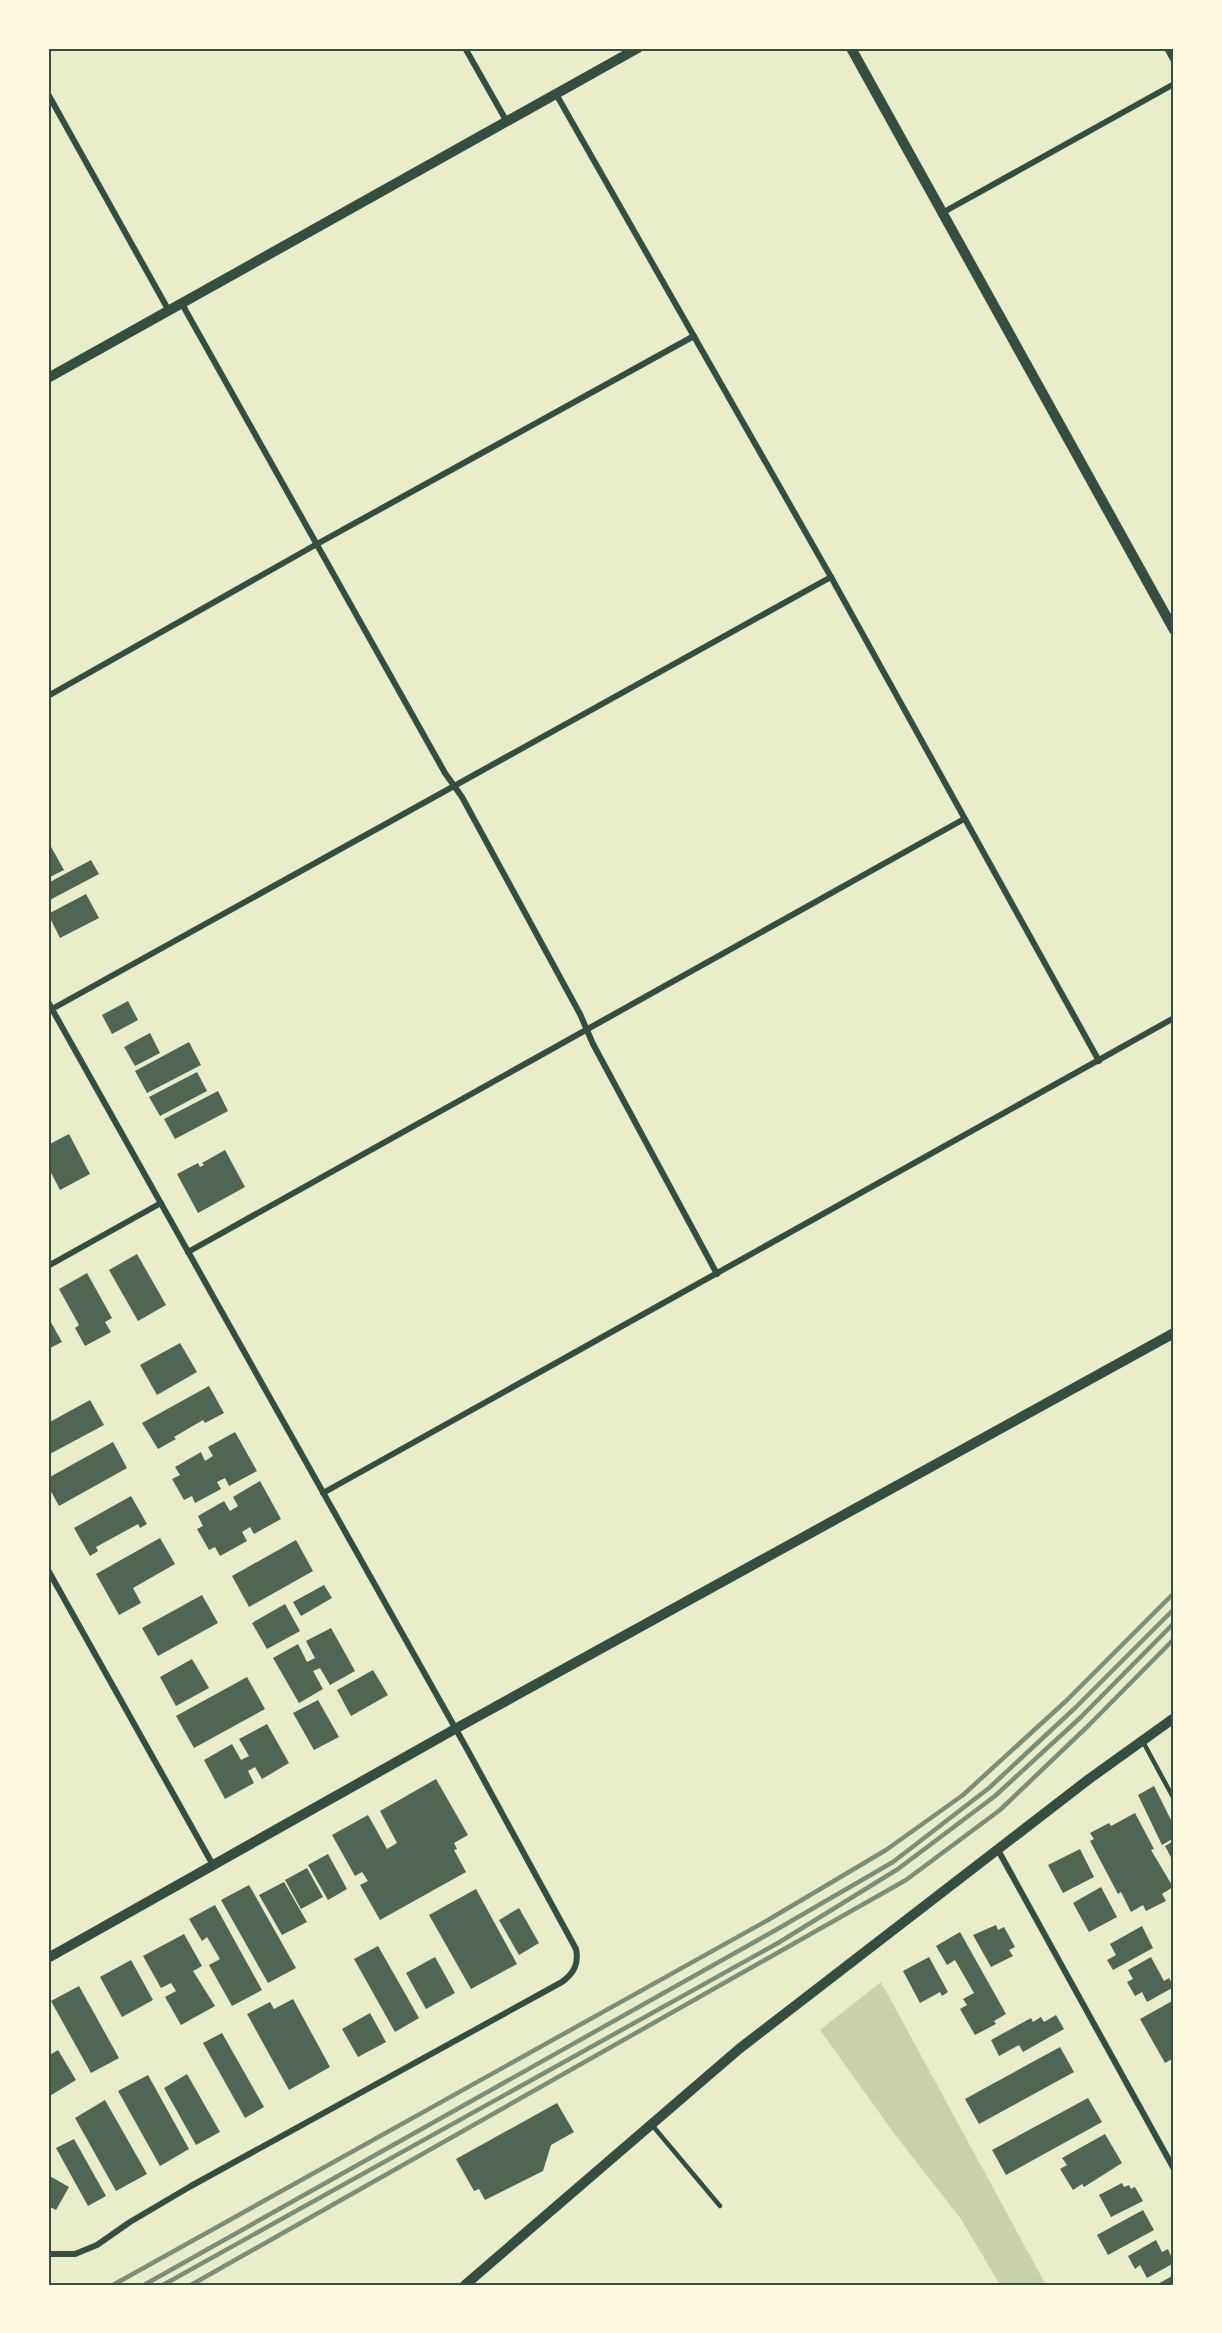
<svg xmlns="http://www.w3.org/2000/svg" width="1222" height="2333" font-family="'Playfair Display',serif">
<rect width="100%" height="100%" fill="#e9edc9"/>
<polygon fill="#cad2ad" points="881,1982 1046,2285 1000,2285 961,2219 893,2132 820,2030"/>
<g fill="#4f6655">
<polygon points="50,845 64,870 48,878 48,846"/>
<polygon points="91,860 99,874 48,901 48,883"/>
<polygon points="86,894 99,918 60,938 48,914"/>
<polygon points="128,1001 138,1020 112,1034 102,1015"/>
<polygon points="150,1033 160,1053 135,1066 124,1047"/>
<polygon points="189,1042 201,1065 147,1093 135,1071"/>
<polygon points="197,1072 207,1091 160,1116 149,1097"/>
<polygon points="218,1091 228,1111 175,1139 164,1119"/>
<polygon points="69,1134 90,1174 60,1190 48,1167 48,1145"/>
<polygon points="225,1150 245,1187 198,1213 177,1174 198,1163 200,1167 204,1165 202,1163"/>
<polygon points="137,1254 166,1305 138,1321 109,1270"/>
<polygon points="87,1273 112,1318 105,1322 111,1332 85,1346 75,1328 79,1325 59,1289"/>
<polygon points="48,1317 62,1342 48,1349"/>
<polygon points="180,1343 197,1372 157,1395 140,1365"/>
<polygon points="209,1386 224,1413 205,1423 203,1420 174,1437 176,1439 158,1449 142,1423"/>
<polygon points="90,1400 104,1425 48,1455 48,1423"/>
<polygon points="235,1432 257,1471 229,1486 225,1478 217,1482 221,1489 195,1503 192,1496 184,1500 172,1479 180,1475 175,1467 201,1452 205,1461 213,1456 208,1447"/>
<polygon points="113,1442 127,1468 59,1506 48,1486 48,1478"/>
<polygon points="260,1481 281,1519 254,1534 250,1527 242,1532 247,1541 220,1556 215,1547 209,1550 197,1529 203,1526 198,1516 224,1501 230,1511 238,1506 233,1497"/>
<polygon points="131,1496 147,1524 140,1528 138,1524 96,1547 98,1551 90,1556 74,1528"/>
<polygon points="160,1538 175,1564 133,1588 141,1603 119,1615 96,1574"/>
<polygon points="296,1540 313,1571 249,1607 232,1576"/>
<polygon points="324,1585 332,1598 301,1616 293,1602"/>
<polygon points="202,1595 218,1623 158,1656 142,1628"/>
<polygon points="285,1604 300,1631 267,1649 252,1623"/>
<polygon points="331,1628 355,1671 330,1685 320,1668 313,1671 323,1689 299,1703 273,1658 298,1644 307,1662 315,1658 306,1641"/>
<polygon points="192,1659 209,1688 176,1706 160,1677"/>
<polygon points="373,1670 388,1695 351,1716 337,1690"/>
<polygon points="247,1677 265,1709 194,1748 176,1716"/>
<polygon points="318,1700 339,1737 314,1750 293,1713"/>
<polygon points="267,1724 289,1763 262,1779 255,1767 248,1771 254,1783 225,1799 204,1760 232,1744 241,1760 249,1756 239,1739"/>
<polygon points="436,1779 468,1835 454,1843 457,1849 454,1850 466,1872 380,1920 360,1885 368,1881 362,1872 355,1876 332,1835 368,1815 387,1849 397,1843 380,1811"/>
<polygon points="1154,1786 1174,1826 1174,1838 1162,1845 1138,1795"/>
<polygon points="1135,1813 1154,1849 1151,1850 1173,1887 1162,1894 1166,1901 1146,1911 1143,1905 1131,1912 1121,1892 1118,1894 1090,1841 1094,1839 1090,1833 1109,1823 1111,1826"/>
<polygon points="1174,1841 1174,1863 1165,1846"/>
<polygon points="1080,1849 1094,1877 1063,1893 1048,1865"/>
<polygon points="328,1854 347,1889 328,1900 308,1865"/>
<polygon points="307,1868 323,1897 301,1909 285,1880"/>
<polygon points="284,1882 307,1922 282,1935 259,1895"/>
<polygon points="249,1885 296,1968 268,1983 221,1900"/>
<polygon points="1101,1887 1117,1917 1089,1932 1073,1903"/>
<polygon points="476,1889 517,1964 471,1989 429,1915"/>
<polygon points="215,1905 262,1990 232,2006 209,1965 220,1959 207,1937 202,1941 189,1919"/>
<polygon points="519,1908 539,1943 519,1955 499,1920"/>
<polygon points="996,1925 998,1930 1004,1927 1015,1947 1009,1950 1013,1956 991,1967 973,1935"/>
<polygon points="1142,1926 1153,1948 1113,1970 1107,1960 1116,1955 1110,1944"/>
<polygon points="960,1932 1006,2014 994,2021 996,2024 975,2035 960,2009 967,2005 963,1999 974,1993 955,1960 947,1965 936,1946"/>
<polygon points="184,1934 202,1966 193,1971 215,2006 181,2025 165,1997 176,1991 171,1983 161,1988 143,1956"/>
<polygon points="378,1946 419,2018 395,2032 354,1959"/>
<polygon points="435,1957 455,1993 426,2009 406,1973"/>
<polygon points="929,1957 948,1992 942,1996 940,1992 920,2003 903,1971"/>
<polygon points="1151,1957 1164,1981 1169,1978 1174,1987 1147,2002 1142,1992 1135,1996 1127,1982 1133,1979 1128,1970"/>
<polygon points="131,1960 153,2000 122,2017 100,1977"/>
<polygon points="79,1986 119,2058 91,2073 51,2001"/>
<polygon points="293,1999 330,2067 289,2090 247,2014 270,2002 274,2009"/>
<polygon points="1174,2000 1174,2058 1165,2063 1140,2019"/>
<polygon points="370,2013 386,2042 358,2057 342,2029"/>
<polygon points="1056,2015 1064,2029 1023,2052 1019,2045 999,2056 991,2040 1031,2018 1033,2022 1041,2017 1044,2022"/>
<polygon points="222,2033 264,2107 245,2118 203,2043"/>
<polygon points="1060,2047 1074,2072 979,2124 965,2099"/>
<polygon points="58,2050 76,2080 48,2097 48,2056"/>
<polygon points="187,2074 220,2132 196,2145 164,2088"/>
<polygon points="148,2075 189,2149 160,2166 118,2091"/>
<polygon points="1088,2098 1102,2122 1006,2175 992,2150"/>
<polygon points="105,2100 147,2174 116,2191 75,2118"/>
<polygon points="557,2103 574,2132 551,2145 543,2171 485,2200 479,2189 474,2191 456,2159"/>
<polygon points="1105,2134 1122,2163 1084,2187 1082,2184 1073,2190 1060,2169 1067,2165 1062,2158"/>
<polygon points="74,2139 106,2196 88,2206 56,2148"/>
<polygon points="48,2175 69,2187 56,2210 48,2206"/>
<polygon points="1122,2183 1124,2187 1129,2185 1131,2189 1135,2187 1143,2201 1111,2217 1099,2195"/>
<polygon points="1143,2210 1154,2230 1108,2255 1097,2235"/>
<polygon points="1156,2240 1162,2252 1168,2249 1174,2263 1147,2278 1140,2265 1135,2269 1128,2256"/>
<polygon points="1174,2275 1174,2285 1156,2285"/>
</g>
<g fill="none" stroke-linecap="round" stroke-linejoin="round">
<g stroke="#344e41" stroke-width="4.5">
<polyline points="1142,1740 1174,1799"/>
<polyline points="652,2125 720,2206"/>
</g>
<g stroke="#344e41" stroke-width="6">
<polyline points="465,48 507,122"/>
<polyline points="1167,48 1174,61"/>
<polyline points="48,94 169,311"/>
<polyline points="556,94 831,577 1099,1061"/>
<polyline points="942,213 1174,84"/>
<polyline points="182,304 445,773 462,797 580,1014 593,1044 717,1274"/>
<polyline points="48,696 317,544 694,336"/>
<path d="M48 1002 467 1749 576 1949C579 1964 574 1973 562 1982L191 2186 130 2222 97 2245 75 2254H48"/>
<polyline points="52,1009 831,577"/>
<polyline points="188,1252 964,819"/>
<polyline points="48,1266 161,1203"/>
<polyline points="323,1493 1174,1018"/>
<polyline points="48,1570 213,1865"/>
<polyline points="998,1850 1174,2169"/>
</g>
<g stroke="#344e41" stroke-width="10">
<polyline points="851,48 1174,630"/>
<polyline points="48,378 638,48"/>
<polyline points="48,1958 455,1729 1174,1333"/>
<polyline points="465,2285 739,2049 1089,1779 1174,1718"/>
</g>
<g stroke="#7c8e77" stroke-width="4.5">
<polyline points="113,2285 768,1920 886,1850 963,1795 1066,1701 1174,1593"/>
<polyline points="144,2285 774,1931 893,1862 989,1788 1075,1708 1174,1609"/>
<polyline points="163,2285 778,1943 898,1869 995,1796 1081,1717 1174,1623"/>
<polyline points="191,2285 906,1880 1000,1810 1089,1725 1174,1639"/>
</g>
</g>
<rect width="1222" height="2333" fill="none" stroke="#fefae0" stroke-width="99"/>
<rect x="50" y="50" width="1122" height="2234" fill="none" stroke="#344e41" stroke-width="2"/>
</svg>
